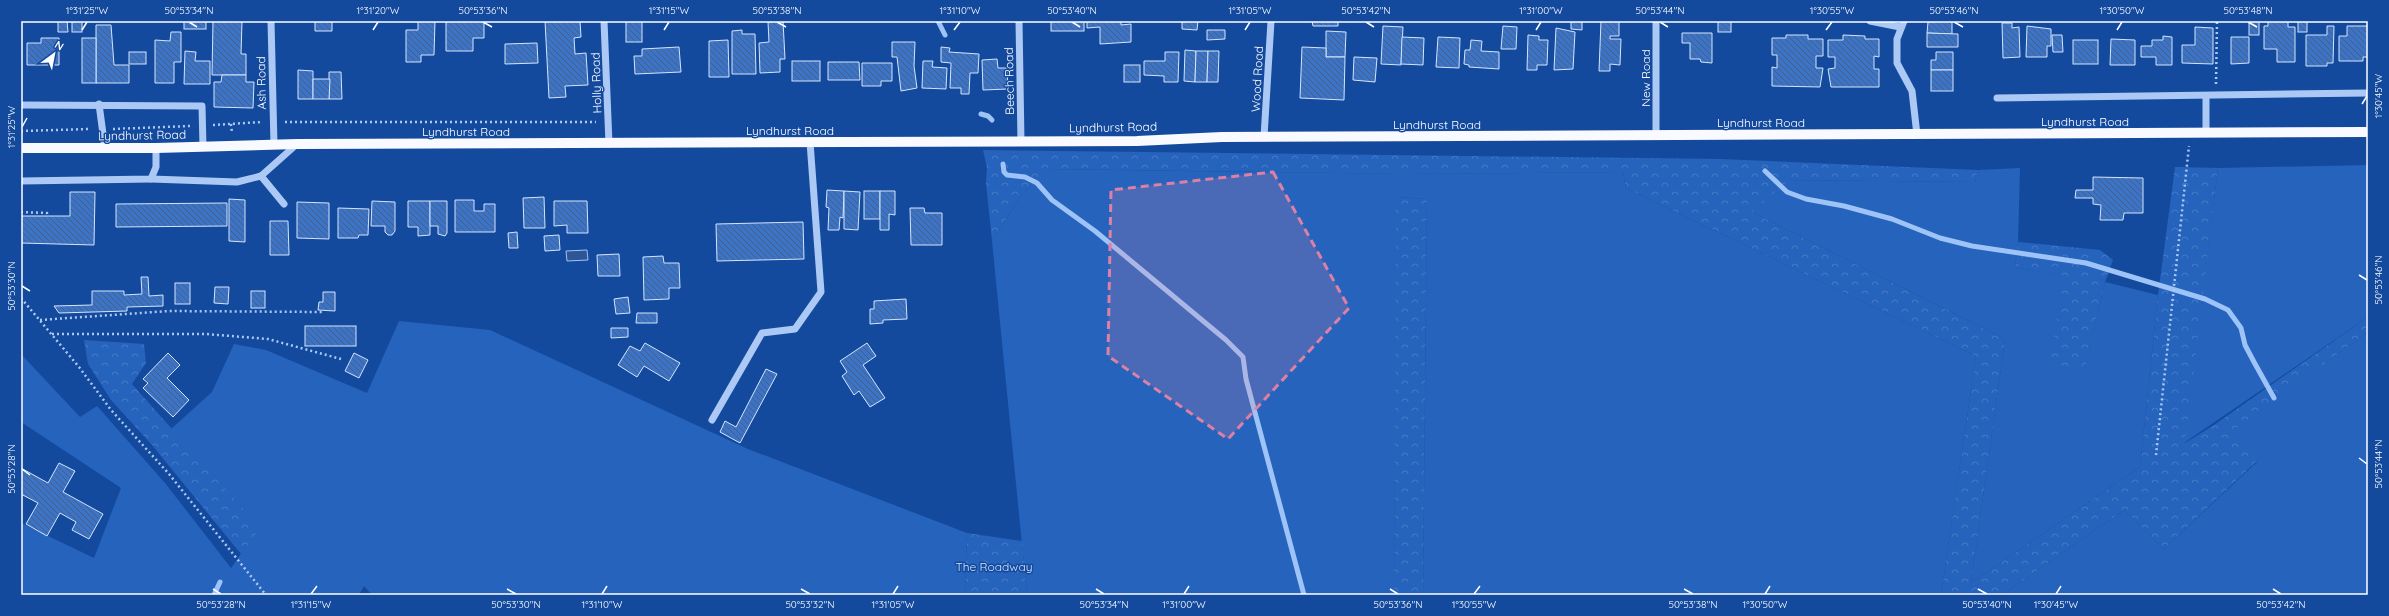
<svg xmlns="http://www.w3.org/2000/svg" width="2389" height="616" font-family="Quicksand,sans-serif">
<defs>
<pattern id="forest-crowns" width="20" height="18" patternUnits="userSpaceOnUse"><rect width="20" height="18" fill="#2663bc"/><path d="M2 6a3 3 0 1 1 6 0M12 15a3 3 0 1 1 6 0" fill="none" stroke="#477ac6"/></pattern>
<pattern id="building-back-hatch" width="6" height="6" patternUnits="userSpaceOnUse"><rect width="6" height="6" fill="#3d73c5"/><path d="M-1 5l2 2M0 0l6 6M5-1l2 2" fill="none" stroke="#446088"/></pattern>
</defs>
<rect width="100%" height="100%" fill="#134a9e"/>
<g fill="#2663bc">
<polygon points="2368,165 2368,317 2184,443 2218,168"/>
<polygon points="2020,168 2018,242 2015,267 2064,276 2085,368 2105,282 2158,295 2140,467 1971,583 2005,339 1752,212 1788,180 1975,182 1978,170"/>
<polygon points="1045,169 1408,174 1623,172 1626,188 1976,356 1941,595 1423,595 1427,199 1397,197 1394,595 1027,595 992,241 1021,196"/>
<polygon points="399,321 490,330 748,449 967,533 965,595 372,595 364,586 359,595 21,595 21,523 94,558 121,488 21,422 21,354 80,417 97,406 165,483 231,568 259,528 171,429 212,392 234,344 266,350 367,393"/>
<polygon points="2368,332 2368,595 2002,595 2124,510 2164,549 2257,462 2226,435"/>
</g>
<g fill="url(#forest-crowns)">
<polygon points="983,150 1720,159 1978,170 1975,182 1789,180 1752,212 2005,339 1971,583 2140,467 2158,295 2175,167 2218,168 2185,443 2214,425 2368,317 2368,332 2227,435 2257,461 2164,549 2124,510 2002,595 1941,595 1976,356 1626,188 1623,172 1408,174 1046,169 1021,196 992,241 986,183 987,168"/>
<polygon points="1396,197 1427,199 1423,595 1394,595"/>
<polygon points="2018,242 2100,250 2113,260 2105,282 2085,369 2050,366 2063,276 2015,267"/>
<polygon points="84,340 144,344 146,363 132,384 260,528 241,554 152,445 111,400 88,364"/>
<polygon points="967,533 1022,541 1027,595 965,595"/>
</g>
<polygon fill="#2e5594" stroke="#9dc3f7" points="587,250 588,260 567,261 566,251"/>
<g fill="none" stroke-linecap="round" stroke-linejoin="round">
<g stroke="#9dc3f7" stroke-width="5">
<polyline points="938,21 945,35"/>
<polyline points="981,114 988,116 992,120"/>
<polyline points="1003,164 1004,172 1007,175 1025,177 1037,183 1052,200 1095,231 1226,340 1243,357 1246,379 1304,595"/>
<polyline points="1765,171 1787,192 1806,199 1844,206 1892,219 1940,238 1972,246 2086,263 2205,299 2228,310 2241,328 2245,345 2254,362 2274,398"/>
<polyline points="214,595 220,582"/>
</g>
</g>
<g fill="url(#building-back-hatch)" stroke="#d3e5fd">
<polygon points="58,21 67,21 68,32 58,32"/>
<rect x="72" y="21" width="10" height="11"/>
<rect x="184" y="21" width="22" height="8"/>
<polygon points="213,21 242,21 241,54 246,54 246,75 212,75"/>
<polygon points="315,21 347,21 332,21 332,31 315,31"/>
<polygon points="418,21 435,21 434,55 421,55 421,62 406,62 406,30 418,30"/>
<polygon points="446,21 484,21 484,38 473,38 473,51 446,51"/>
<polygon points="545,21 580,21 581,37 574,38 575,54 586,53 588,85 565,86 566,97 549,98"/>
<rect x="626" y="21" width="16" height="21"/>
<polygon points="783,21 785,59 780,59 780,72 760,73 759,43 769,42 768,22"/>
<rect x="1051" y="21" width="33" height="10"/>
<polygon points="1087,21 1121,21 1121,25 1131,24 1131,42 1100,44 1100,27 1087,28"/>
<polygon points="1182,21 1198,21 1197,30 1182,29"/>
<polygon points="1312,21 1338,21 1338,26 1313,26"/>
<polygon points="1571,21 1582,21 1582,30 1571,29"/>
<polygon points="1601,21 1619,21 1619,36 1610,36 1610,39 1621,39 1620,65 1610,64 1610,71 1599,71"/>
<rect x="1718" y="21" width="13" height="11"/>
<polygon points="1952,21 1952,34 1927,33 1928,22"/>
<rect x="2249" y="21" width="10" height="14"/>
<polygon points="2268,21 2288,21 2288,27 2295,27 2295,62 2277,62 2277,49 2264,49 2264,26 2268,26"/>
<rect x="2298" y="21" width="9" height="11"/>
<polygon points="2002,23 2012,23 2012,28 2019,27 2020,57 2003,58"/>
<polygon points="96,25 111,25 114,65 129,65 129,83 96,83"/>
<polygon points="1383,26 1403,27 1401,65 1381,64"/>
<polygon points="1503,26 1517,27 1516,49 1501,49"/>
<polygon points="2027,26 2051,29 2051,46 2047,46 2047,57 2026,57"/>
<polygon points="2327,26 2334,26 2333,63 2327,63 2327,66 2306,66 2306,35 2327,35"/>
<polygon points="2347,26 2368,26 2368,57 2363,57 2363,61 2339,61 2339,36 2347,36"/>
<polygon points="2195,27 2213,28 2213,64 2182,63 2182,45 2195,45"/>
<polygon points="1556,28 1575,32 1573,69 1554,70"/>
<polygon points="742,30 742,34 755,34 756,74 732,74 732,31"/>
<polygon points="1207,30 1225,30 1225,39 1207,40"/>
<polygon points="1326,31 1346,32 1345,57 1326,57"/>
<polygon points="171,32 181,32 181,62 174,62 174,83 155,83 155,40 170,41"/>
<polygon points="1682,33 1712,33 1712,63 1701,62 1700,59 1690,59 1690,43 1682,43"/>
<polygon points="1927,33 1958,34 1958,47 1927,47"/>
<polygon points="1528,35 1539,36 1539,40 1548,40 1547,65 1537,65 1537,70 1527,70"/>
<polygon points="1786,35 1808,35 1808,39 1823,39 1823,56 1816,56 1816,68 1823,68 1820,87 1772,86 1772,67 1777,68 1777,55 1772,55 1772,38 1786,38"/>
<polygon points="1843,35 1865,36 1865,39 1879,39 1879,57 1874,56 1874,69 1879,69 1879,87 1831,87 1828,69 1835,68 1835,57 1828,57 1828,40 1843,40"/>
<polygon points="2052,35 2062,35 2063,52 2053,52"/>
<polygon points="2163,36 2172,37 2172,65 2156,65 2156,57 2141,57 2141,46 2152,46 2152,40 2163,40"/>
<polygon points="1402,37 1424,38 1423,65 1401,64"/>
<polygon points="1438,37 1460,38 1459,68 1436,67"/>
<polygon points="2231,37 2249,37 2249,63 2231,64"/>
<polygon points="41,38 59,38 59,65 27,65 27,43 41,43"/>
<rect x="82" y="38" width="14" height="45"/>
<polygon points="2111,39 2135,40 2135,65 2110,65"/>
<polygon points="728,40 729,77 709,77 709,41"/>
<polygon points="1471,40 1482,41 1481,51 1499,52 1499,69 1469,67 1469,65 1464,64 1465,50 1470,50"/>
<rect x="2073" y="40" width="25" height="24"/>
<polygon points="892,42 915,42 914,66 917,88 901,91 897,57 892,57"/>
<polygon points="537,43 538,63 505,64 505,44"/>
<polygon points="679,47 681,72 635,74 634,56 642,56 642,49"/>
<polygon points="941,47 950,48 949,52 979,54 978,73 970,73 969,94 961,94 961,88 950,88 951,63 941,62"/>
<polygon points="1302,47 1326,48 1326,57 1345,57 1344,100 1300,98"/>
<polygon points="1185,50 1196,51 1195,82 1184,81"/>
<polygon points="185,51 196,52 195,61 210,61 210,84 184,84"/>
<polygon points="1196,51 1208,51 1207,82 1195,82"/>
<polygon points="1208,51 1219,51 1218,82 1207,82"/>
<rect x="129" y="52" width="17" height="12"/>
<polygon points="1165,52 1179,52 1178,82 1164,82 1164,76 1144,75 1144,61 1165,61"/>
<polygon points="1936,52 1953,52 1953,70 1931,70 1931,60 1936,60"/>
<polygon points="1354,57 1377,58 1375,82 1353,80"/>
<polygon points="997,59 998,68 1007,68 1008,89 983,90 982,60"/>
<rect x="792" y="61" width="28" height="20"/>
<polygon points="923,61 933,61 932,67 947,68 946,89 922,88"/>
<polygon points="828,62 859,62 860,80 828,80"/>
<polygon points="862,63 892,63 892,81 881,81 881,86 862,86"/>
<rect x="1124" y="65" width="16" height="17"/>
<polygon points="298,70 313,71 313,99 298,99"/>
<rect x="1931" y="70" width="22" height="21"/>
<polygon points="329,72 341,72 342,99 329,99"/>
<polygon points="222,75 246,75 246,82 254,82 253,108 214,107 214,82 221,82"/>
<polygon points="313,79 330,79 329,99 313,99"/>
<polygon points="2093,177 2143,178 2143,213 2124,213 2123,220 2100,220 2101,205 2093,204 2093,198 2075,198 2076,190 2093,190"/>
<polygon points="827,190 844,191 843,218 840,217 839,230 828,230 829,208 826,207"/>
<polygon points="844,191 860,192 858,230 844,229"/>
<rect x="864" y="191" width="16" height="28"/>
<polygon points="880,191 895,191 895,215 889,214 889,230 880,230"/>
<polygon points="70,192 95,192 94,245 21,243 21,216 70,216"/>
<polygon points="544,197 545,228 524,228 523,198"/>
<polygon points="229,199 245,200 245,242 229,241"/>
<polygon points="455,200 474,200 474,211 484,211 484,204 495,204 495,232 455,232"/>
<polygon points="372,201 395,202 395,231 392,235 388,235 385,232 385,226 371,226"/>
<polygon points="408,201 430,201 430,235 418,236 418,227 408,227"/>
<polygon points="430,201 447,201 447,233 445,236 438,234 438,226 430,226"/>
<polygon points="554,201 587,201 588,233 567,233 567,225 554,226"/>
<polygon points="297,202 329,203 329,239 297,238"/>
<polygon points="227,203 227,226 116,227 116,204"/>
<polygon points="338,208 369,209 368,235 359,235 358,238 338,238"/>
<polygon points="910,208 924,208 925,213 942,213 942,245 911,245"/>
<polygon points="270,221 288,221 289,255 270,255"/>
<polygon points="803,222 804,259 717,261 716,224"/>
<polygon points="517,232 518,248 509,248 508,233"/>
<polygon points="559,235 560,250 545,251 544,236"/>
<polygon points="619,254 620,276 598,276 597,255"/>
<polygon points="663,256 664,263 679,263 680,288 669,288 669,299 644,300 643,257"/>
<polygon points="141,277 148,277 149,296 163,295 163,306 127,307 127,311 59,313 54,306 92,305 92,291 124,291 124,295 142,294"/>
<rect x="175" y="283" width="15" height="21"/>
<polygon points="215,287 229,287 228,304 214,303"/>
<rect x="251" y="291" width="14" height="17"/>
<polygon points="323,292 335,292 335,311 318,310 319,302 323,302"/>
<polygon points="628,297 630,313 616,314 614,299"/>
<polygon points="906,299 907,319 883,320 883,323 870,324 870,309 874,309 874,301"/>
<polygon points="637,313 657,313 657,323 636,323"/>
<rect x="305" y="326" width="51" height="20"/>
<polygon points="611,328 628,328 628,337 611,338"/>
<polygon points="645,343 680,363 669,381 644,366 637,377 618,365 630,346 640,351"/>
<polygon points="867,343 876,356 863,365 885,398 870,407 859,391 854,395 842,376 847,372 840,361"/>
<polygon points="168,353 180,365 167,378 189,400 173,417 143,388 148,383 143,379"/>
<polygon points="354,353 368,360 359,378 345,371"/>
<polygon points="766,369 777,374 740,443 720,432 725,421 736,427"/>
<polygon points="59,463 75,471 63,492 103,514 89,539 72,530 76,522 60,513 47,536 26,524 38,503 21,494 21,468 48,483"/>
</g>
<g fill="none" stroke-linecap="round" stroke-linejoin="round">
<g stroke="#abc9f4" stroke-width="2.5" stroke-dasharray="2 3" stroke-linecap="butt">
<polyline points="2216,84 2217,21"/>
<polyline points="285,122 596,122"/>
<polyline points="231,124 232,133"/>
<polyline points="213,125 262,122"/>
<polyline points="113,129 190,126"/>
<polyline points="21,131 90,129"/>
<polyline points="21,212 47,213 47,216"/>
<polyline points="21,298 79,367 111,410 169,474 266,595"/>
<polyline points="40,320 169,311 323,312"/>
<polyline points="52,334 206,334 268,339 341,359"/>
<polyline points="2156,455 2189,146"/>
</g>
<g stroke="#abc9f4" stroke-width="7">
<polyline points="271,21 274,145"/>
<polyline points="604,21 609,144"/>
<polyline points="1019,21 1021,142"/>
<polyline points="1870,21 1900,27"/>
<polyline points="1904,21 1897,39 1897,63 1912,91 1917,135"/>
<polyline points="2206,96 2206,133"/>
<polyline points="1997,98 2368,93"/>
<polyline points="99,104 105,149"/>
<polyline points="21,105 202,106 203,147"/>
<polyline points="1656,135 1656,21"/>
<polyline points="1264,137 1271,21"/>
<polyline points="261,176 284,204"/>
<polyline points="151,179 237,182 261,176 297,144"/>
<polyline points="21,181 151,179 156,167 156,148"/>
<polyline points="712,420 762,333 795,329 821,292 810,142"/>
</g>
<polyline stroke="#f8faff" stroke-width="10" points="21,148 156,148 297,144 1137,141 1222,137 2368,132"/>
</g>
<path fill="#dd80a5" fill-opacity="0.2" stroke="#dd80a5" stroke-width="3" stroke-dasharray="8 5" stroke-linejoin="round" d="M1273 172 1349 308 1228 439 1108 356 1111 190Z"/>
<path fill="none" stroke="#fff" stroke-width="1.5" d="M189 22 197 27M483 22 492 27M777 22 786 27M1072 22 1080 27M1366 22 1374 27M1660 22 1668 27M1954 22 1963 27M2248 22 2257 27M82 30 87 22M373 30 378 22M664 30 669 22M954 30 960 22M1245 30 1250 22M1536 30 1541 22M1826 30 1832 22M2117 30 2122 22M2362 104 2367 96M22 127 27 118M2359 275 2367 280M22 286 30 291M2359 458 2367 464M22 469 30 475M213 589 221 594M507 589 516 594M801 589 810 594M1096 589 1104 594M1390 589 1398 594M1684 589 1693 594M1978 589 1987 594M2273 589 2281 594M311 594 317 586M602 594 607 586M893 594 898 586M1184 594 1189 586M1474 594 1480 586M1765 594 1770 586M2056 594 2061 586"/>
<g text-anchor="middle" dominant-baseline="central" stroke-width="3" stroke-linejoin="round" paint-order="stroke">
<g font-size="12" fill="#fff" stroke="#134a9e">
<text transform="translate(1645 78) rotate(-90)">New Road</text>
<text transform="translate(1257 79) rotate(-87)">Wood Road</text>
<text transform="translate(1009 81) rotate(-91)">Beech Road</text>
<text transform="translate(261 83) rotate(-91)">Ash Road</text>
<text transform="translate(596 83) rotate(-92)">Holly Road</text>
<text x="2085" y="121">Lyndhurst Road</text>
<text x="1761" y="122">Lyndhurst Road</text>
<text x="1437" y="124">Lyndhurst Road</text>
<text transform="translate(1113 127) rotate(-1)">Lyndhurst Road</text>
<text x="790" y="130">Lyndhurst Road</text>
<text x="466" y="131">Lyndhurst Road</text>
<text transform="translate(142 135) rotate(-1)">Lyndhurst Road</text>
</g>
<g font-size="12" fill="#d3e5fd" stroke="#134a9e">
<text x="994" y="566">The Roadway</text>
</g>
</g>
<rect width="2389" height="616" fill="none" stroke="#134a9e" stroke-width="44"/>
<g transform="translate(54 54) rotate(32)" stroke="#134a9e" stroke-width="3" paint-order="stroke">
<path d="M0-3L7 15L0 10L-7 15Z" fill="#ffffff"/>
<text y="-6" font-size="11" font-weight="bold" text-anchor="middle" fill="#ffffff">N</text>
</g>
<rect x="22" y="22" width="2345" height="572" fill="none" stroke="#fff" stroke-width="1.5"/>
<g font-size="10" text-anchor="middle" fill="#fff">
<text x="87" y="14">1°31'25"W</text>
<text x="189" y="14">50°53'34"N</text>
<text x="378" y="14">1°31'20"W</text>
<text x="483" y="14">50°53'36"N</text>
<text x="669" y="14">1°31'15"W</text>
<text x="777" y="14">50°53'38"N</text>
<text x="960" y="14">1°31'10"W</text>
<text x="1072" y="14">50°53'40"N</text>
<text x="1250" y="14">1°31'05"W</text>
<text x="1366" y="14">50°53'42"N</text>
<text x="1541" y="14">1°31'00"W</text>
<text x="1660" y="14">50°53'44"N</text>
<text x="1832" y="14">1°30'55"W</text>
<text x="1954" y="14">50°53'46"N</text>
<text x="2122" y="14">1°30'50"W</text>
<text x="2248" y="14">50°53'48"N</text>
<text transform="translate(2378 96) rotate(-90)" y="4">1°30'45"W</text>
<text transform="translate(11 127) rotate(-90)" y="4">1°31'25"W</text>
<text transform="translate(2378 280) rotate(-90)" y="4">50°53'46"N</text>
<text transform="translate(11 286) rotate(-90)" y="4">50°53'30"N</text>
<text transform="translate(2378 464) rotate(-90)" y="4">50°53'44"N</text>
<text transform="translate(11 469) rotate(-90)" y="4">50°53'28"N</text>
<text x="221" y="608">50°53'28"N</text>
<text x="311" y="608">1°31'15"W</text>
<text x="516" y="608">50°53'30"N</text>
<text x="602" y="608">1°31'10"W</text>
<text x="810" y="608">50°53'32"N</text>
<text x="893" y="608">1°31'05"W</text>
<text x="1104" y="608">50°53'34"N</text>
<text x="1184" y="608">1°31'00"W</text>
<text x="1398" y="608">50°53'36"N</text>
<text x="1474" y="608">1°30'55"W</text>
<text x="1693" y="608">50°53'38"N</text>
<text x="1765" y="608">1°30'50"W</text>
<text x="1987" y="608">50°53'40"N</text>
<text x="2056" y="608">1°30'45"W</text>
<text x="2281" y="608">50°53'42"N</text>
</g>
</svg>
